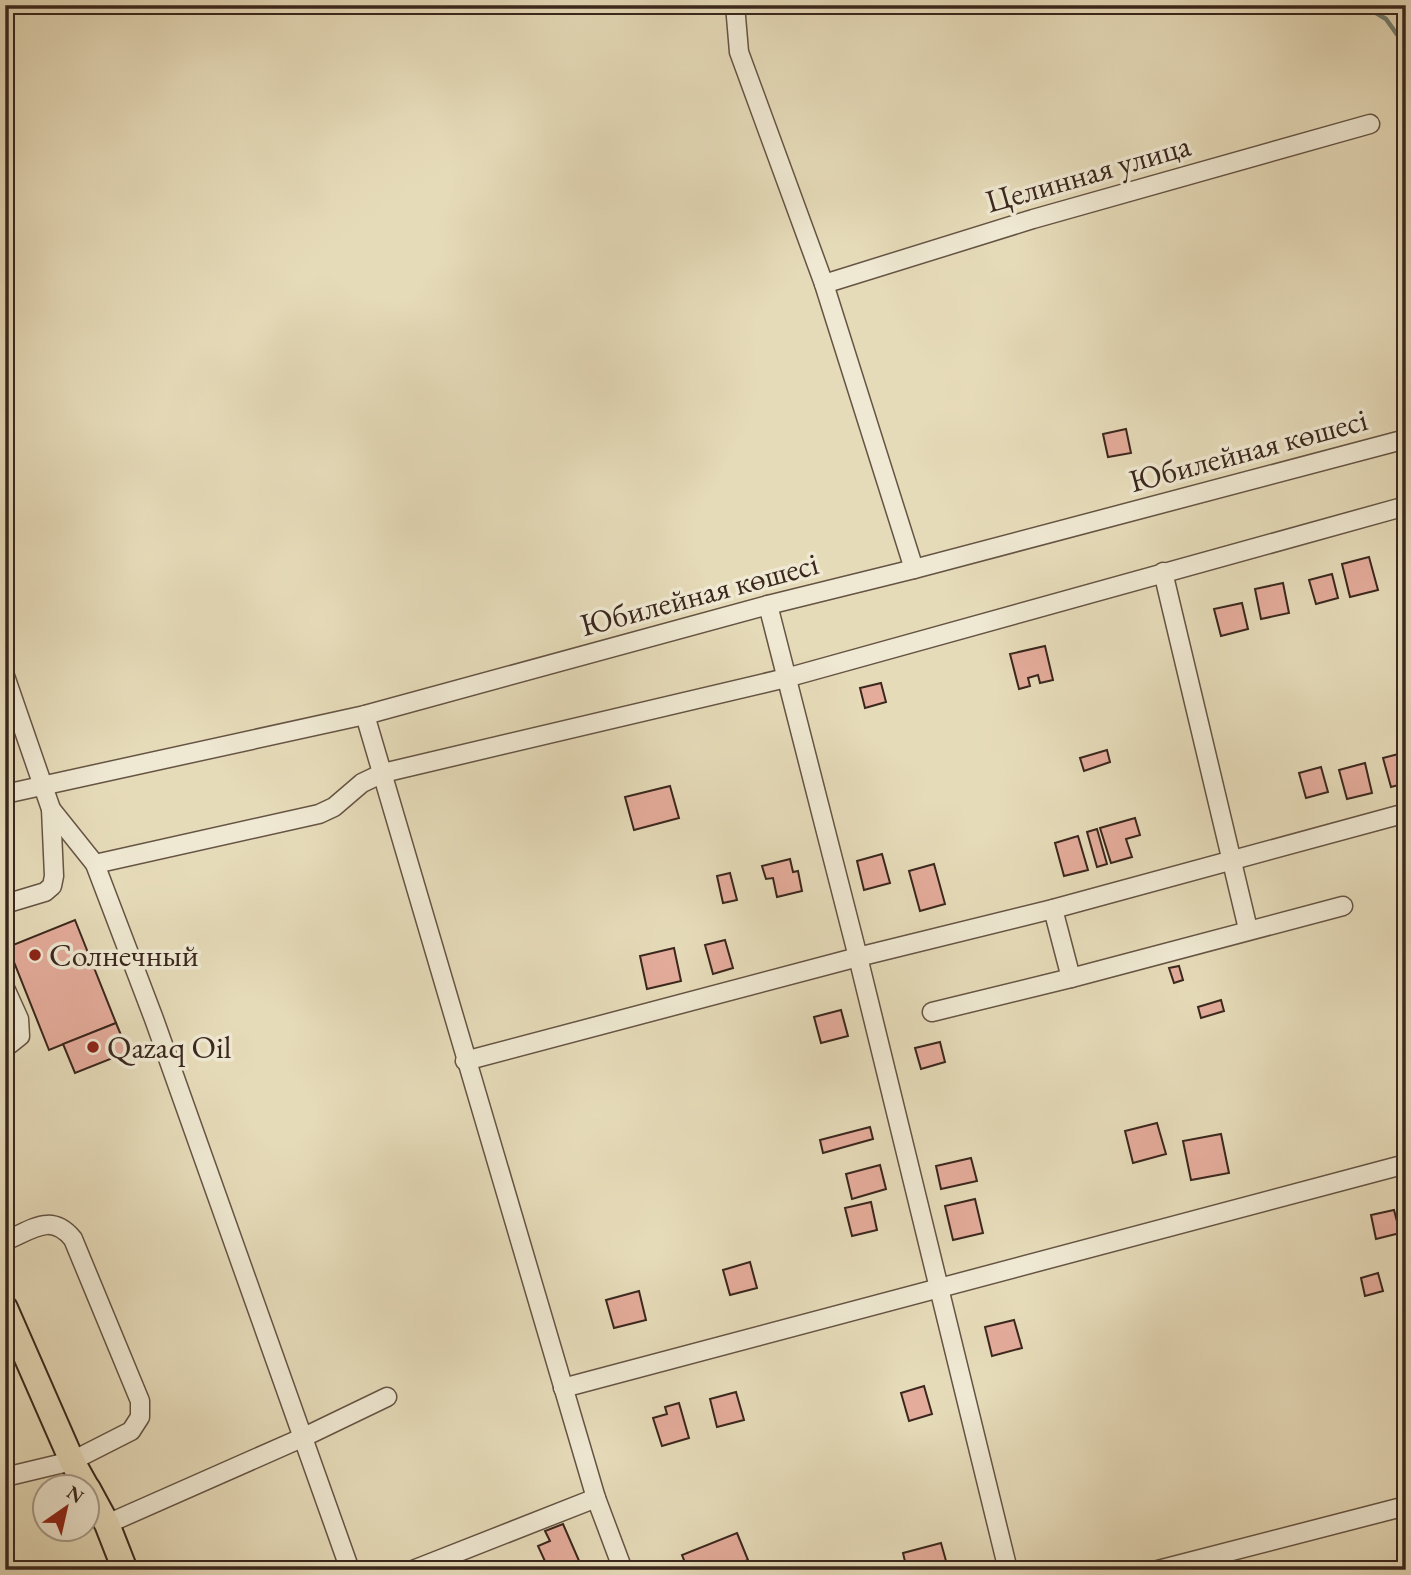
<svg xmlns="http://www.w3.org/2000/svg" width="1411" height="1575" font-family="'EB Garamond',serif">
<rect width="100%" height="100%" fill="#e6dbb9"/>
<filter id="stains"><feTurbulence type="fractalNoise" baseFrequency=".00286" numOctaves="4"/><feColorMatrix values="0 0 0 0 .2 0 0 0 0 .09 0 0 0 0 .02 0 0 0 .5 -.17"/></filter>
<radialGradient id="worn" r=".72"><stop offset=".6" stop-color="#630" stop-opacity="0"/><stop offset="1" stop-color="#630" stop-opacity=".3"/></radialGradient>
<g fill="none" stroke-linecap="round" stroke-linejoin="round">
<polyline stroke="#728072" stroke-width="4.5" points="1363,5 1386,19 1406,47"/>
</g>
<g fill="#e4ac9b" stroke="#3a271d" stroke-width="2">
<polygon points="1126,429 1131,453 1108,457 1103,434"/>
<polygon points="1369,557 1378,590 1350,597 1342,564"/>
<polygon points="1332,574 1338,598 1316,604 1309,580"/>
<polygon points="1283,583 1289,613 1261,619 1255,589"/>
<polygon points="1242,603 1248,629 1221,636 1214,609"/>
<polygon points="1045,646 1053,680 1040,683 1038,675 1028,678 1030,686 1019,689 1010,654"/>
<polygon points="881,683 886,702 865,708 860,688"/>
<polygon points="1107,750 1110,762 1084,771 1080,758"/>
<polygon points="1406,752 1406,783 1391,787 1383,758"/>
<polygon points="1365,763 1372,793 1347,799 1339,770"/>
<polygon points="1321,767 1328,792 1306,798 1299,773"/>
<polygon points="670,786 679,818 634,830 625,797"/>
<polygon points="1135,818 1140,835 1126,839 1132,857 1111,863 1100,828"/>
<polygon points="1097,829 1107,864 1097,867 1087,832"/>
<polygon points="1078,836 1088,870 1064,876 1055,843"/>
<polygon points="882,854 890,883 864,890 857,861"/>
<polygon points="790,859 793,872 798,871 802,891 777,897 773,878 766,879 762,866"/>
<polygon points="934,864 945,904 920,911 909,871"/>
<polygon points="730,873 737,900 723,903 717,876"/>
<polygon points="75,920 116,1023 49,1050 8,947"/>
<polygon points="725,940 733,968 713,974 705,945"/>
<polygon points="674,948 681,981 647,989 640,956"/>
<polygon points="1179,966 1183,980 1174,983 1169,968"/>
<polygon points="1221,1000 1224,1011 1201,1018 1198,1007"/>
<polygon points="841,1010 848,1036 821,1043 814,1017"/>
<polygon points="116,1023 128,1052 75,1073 63,1044"/>
<polygon points="940,1042 945,1062 921,1069 915,1048"/>
<polygon points="1157,1123 1166,1154 1133,1163 1125,1131"/>
<polygon points="870,1127 873,1139 823,1153 820,1140"/>
<polygon points="1221,1134 1229,1173 1191,1180 1183,1141"/>
<polygon points="971,1158 977,1181 941,1189 936,1166"/>
<polygon points="880,1165 886,1189 852,1199 846,1174"/>
<polygon points="975,1199 983,1233 953,1240 945,1206"/>
<polygon points="871,1202 877,1230 852,1236 845,1208"/>
<polygon points="1394,1210 1400,1233 1376,1239 1371,1215"/>
<polygon points="750,1262 757,1288 730,1295 723,1270"/>
<polygon points="1378,1273 1383,1291 1365,1296 1361,1278"/>
<polygon points="639,1291 646,1320 614,1328 606,1300"/>
<polygon points="1014,1320 1022,1348 992,1356 985,1327"/>
<polygon points="924,1386 932,1414 909,1421 901,1393"/>
<polygon points="736,1392 744,1420 717,1427 710,1399"/>
<polygon points="679,1403 689,1438 662,1446 653,1418 667,1414 665,1407"/>
<polygon points="563,1524 580,1563 562,1570 549,1570 538,1546 550,1541 545,1531"/>
<polygon points="737,1533 748,1560 723,1570 688,1570 682,1555"/>
<polygon points="941,1543 948,1568 907,1570 903,1553"/>
</g>
<g fill="none" stroke-linecap="round" stroke-linejoin="round">
<g stroke="#655444" stroke-width="21">
<g id="minor">
<polyline points="735,5 739,52 824,284 914,569"/>
<polyline points="824,284 1033,219 1370,124"/>
<polyline points="1163,572 1248,929"/>
<polyline points="768,605 858,957 1008,1570"/>
<polyline points="5,676 51,809 54,876 52,886 45,892 5,904"/>
<polyline points="365,715 596,1498 623,1570"/>
<polyline points="5,794 365,715 768,605 914,569 1406,439"/>
<polyline points="51,809 95,864 154,1019 350,1570"/>
<polyline points="95,864 319,814 334,807 362,783 383,773 786,678 1406,506"/>
<polyline points="1071,978 1343,906"/>
<polyline points="5,988 19,1019 20,1036 5,1048"/>
<polyline points="932,1012 1071,978 1053,909"/>
<polyline points="465,1061 858,957 1053,909 1406,813"/>
<path d="M5 1241C32 1230 51 1212 73 1239L140 1401V1417L131 1431 72 1461 5 1477"/>
<polyline points="563,1388 1406,1164"/>
<polyline points="107,1524 304,1437 387,1397"/>
<polyline points="413,1570 596,1498"/>
<polyline points="1158,1570 1406,1506"/>
</g>
</g>
<g stroke="#3a271d" stroke-width="28">
<g id="highway">
<polyline points="5,1308 72,1461 87,1488"/>
<polyline points="88,1489 107,1524 125,1570"/>
</g>
</g>
<use href="#minor" stroke="#efe8d2" stroke-width="18"/>
<use href="#highway" stroke="#e6dbb9" stroke-width="24"/>
</g>
<g fill="#8f2418" stroke="#efe8d2" stroke-width="2.5">
<circle cx="35" cy="955" r="7"/>
<circle cx="93" cy="1047" r="7"/>
</g>
<g text-anchor="middle" dominant-baseline="central" stroke-width="7" stroke-linejoin="round" paint-order="stroke">
<g font-size="32" fill="#3a271d" stroke="#efe8d2">
<text transform="translate(1088 173) rotate(-16)">Целинная улица</text>
<text transform="translate(1248 450) rotate(-15)">Юбилейная көшесі</text>
<text transform="translate(699 594) rotate(-15)">Юбилейная көшесі</text>
</g>
<g font-size="32" fill="#3a271d" stroke="#efe8d2" text-anchor="start">
<text x="49" y="955">Солнечный</text>
<text x="107" y="1047">Qazaq Oil</text>
</g>
</g>
<rect width="1411" height="1575" fill="none" stroke="#e6dbb9" stroke-width="28"/>
<rect x="7" y="7" width="1397" height="1561" fill="none" stroke="#3a271d" stroke-width="3.5"/>
<rect x="14" y="14" width="1383" height="1547" fill="none" stroke="#3a271d" stroke-width="2"/>
<g transform="translate(66 1508) rotate(34)"><circle r="33" fill="#efe8d2" stroke="#a79b8a" stroke-width="2"/>
<path d="M0-5L12 26L0 18L-12 26Z" fill="#8f2418"/>
<text y="-10" font-size="19" font-weight="bold" text-anchor="middle" fill="#3a271d">N</text>
</g>
<rect width="100%" height="100%" filter="url(#stains)"/>
<rect width="100%" height="100%" fill="url(#worn)"/>
</svg>
